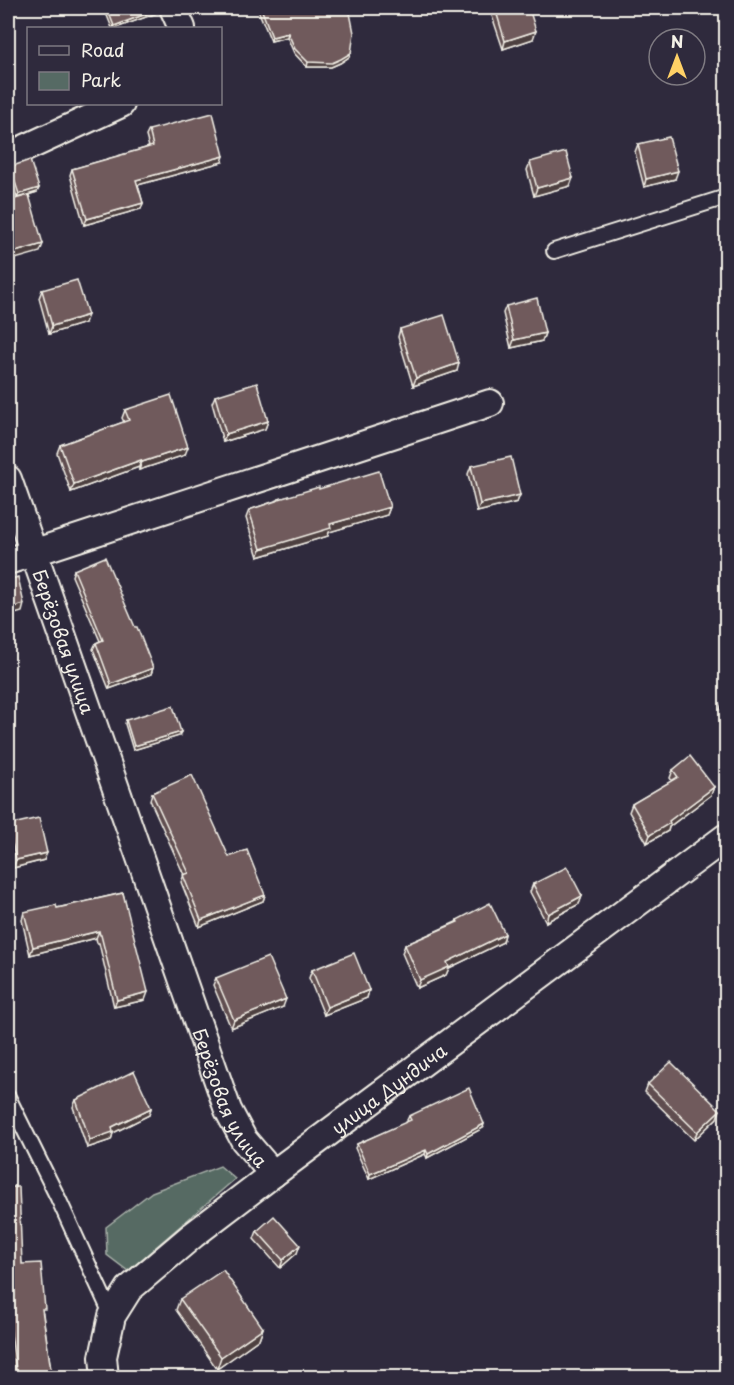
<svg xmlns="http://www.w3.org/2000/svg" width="734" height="1385" font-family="'Playpen Sans',sans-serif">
<rect width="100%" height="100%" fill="#2f2a3d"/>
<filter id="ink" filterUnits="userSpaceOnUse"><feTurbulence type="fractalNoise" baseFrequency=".0167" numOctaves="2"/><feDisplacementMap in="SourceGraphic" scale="12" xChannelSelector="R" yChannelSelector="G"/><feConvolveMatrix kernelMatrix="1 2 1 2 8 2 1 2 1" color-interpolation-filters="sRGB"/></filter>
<g filter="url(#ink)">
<polygon fill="#566a64" stroke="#a5aea6" stroke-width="1.5" points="220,1166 235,1179 128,1271 107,1255 106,1227 152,1192"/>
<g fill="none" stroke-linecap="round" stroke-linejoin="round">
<g stroke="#f4f1e8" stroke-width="18">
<g id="lane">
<polyline points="554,251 726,197"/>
<polyline points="8,1097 58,1198 112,1316"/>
</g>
</g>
<g stroke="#f4f1e8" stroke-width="30">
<g id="street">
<polyline points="173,8 182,28"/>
<polyline points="8,156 121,104"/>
<path id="s1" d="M8 479 228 1110 244 1140 273 1174"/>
<polyline points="8,561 490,403"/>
<path id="s2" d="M105 1378 103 1357 112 1316 129 1289 193 1235 273 1174 726 837"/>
</g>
</g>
<use href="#lane" stroke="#2f2a3d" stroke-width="14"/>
<use href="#street" stroke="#2f2a3d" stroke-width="26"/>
</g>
<g fill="#5f4d4f" stroke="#f4f1e8" stroke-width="1.5">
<polygon points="104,8 158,8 157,13 116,28 112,28"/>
<polygon points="259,8 353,8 349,11 349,57 340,63 331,67 307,67 294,53 287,37 271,41 258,10"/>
<polygon points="495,8 533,39 503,49 492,16"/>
<polygon points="149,130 222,162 138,185 143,203 141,209 84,225 70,175 72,169 149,147 146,136"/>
<polygon points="638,144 675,179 644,187 635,152"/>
<polygon points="530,162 570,186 534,196 527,170"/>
<polygon points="10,167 39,188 37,192 17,198 9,171"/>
<polygon points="42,290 85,323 49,334 39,298"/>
<polygon points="506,306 545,333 542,341 511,348 503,313"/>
<polygon points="400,329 457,371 413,386 398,337"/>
<polygon points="215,396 268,421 265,429 223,442 212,403"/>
<polygon points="125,410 185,455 139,470 139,467 71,492 57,453 60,445 124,422 122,418"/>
<polygon points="471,466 520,495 517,502 477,512 468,474"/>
<polygon points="319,489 390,507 387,515 329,532 328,536 258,557 246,518 249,510 278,500 279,499"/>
<polygon points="74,570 153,668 151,674 109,689 93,649 96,643 100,641 72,576"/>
<polygon points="726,699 726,719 720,709 723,701"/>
<polygon points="126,720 179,736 133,750 125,724"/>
<polygon points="673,770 711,795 669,827 668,831 647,843 629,812 632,804 672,781 670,778"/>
<polygon points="152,793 229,857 265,895 263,901 199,927 181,882 184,875 150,800"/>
<polygon points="8,825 44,860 13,868 8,845"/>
<polygon points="533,884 582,896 579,904 546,922 530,892"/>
<polygon points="123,893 145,1000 114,1007 99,943 97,943 96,938 30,955 22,920 24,912 57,908"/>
<polygon points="457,920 505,934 503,942 449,968 446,975 417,988 402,953 405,945 456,922"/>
<polygon points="312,970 369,990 367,998 324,1015 309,978"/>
<polygon points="216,978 283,1007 231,1028 213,985"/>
<polygon points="648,1084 717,1118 694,1140 645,1092"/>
<polygon points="76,1100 151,1108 149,1115 113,1133 111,1140 87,1148 73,1107"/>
<polygon points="409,1116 483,1128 427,1158 425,1154 369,1179 355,1148 357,1144 408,1122 407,1120"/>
<polygon points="8,1187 22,1264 43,1314 52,1377 13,1377 8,1340"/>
<polygon points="257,1231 297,1253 280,1268 254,1239"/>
<polygon points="180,1299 263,1328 259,1339 217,1369 176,1310"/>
</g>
<g fill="#4e3f40" stroke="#f4f1e8" stroke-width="1.5">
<polygon points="159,9 157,13 116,28 113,28 114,26"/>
<polygon points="536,31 533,39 503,49 505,41"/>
<polygon points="288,33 287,37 271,41 272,37"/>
<polygon points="351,53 349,57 340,63 331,67 307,67 308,62"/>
<polygon points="224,156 222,162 134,186 136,180"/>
<polygon points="678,171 675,179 644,187 646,179"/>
<polygon points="573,178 570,186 534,196 537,188"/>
<polygon points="39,188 37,192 17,198 19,194"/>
<polygon points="143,203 141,209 84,225 87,219"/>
<polygon points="43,244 40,252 8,261 8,254"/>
<polygon points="88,315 85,323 49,334 52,326"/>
<polygon points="545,333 542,341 511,348 514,340"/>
<polygon points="459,363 457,371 413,386 416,378"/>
<polygon points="268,421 265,429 223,442 226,434"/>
<polygon points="188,447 185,455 139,470 142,462"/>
<polygon points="141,460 139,467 71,492 74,484"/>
<polygon points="520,495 517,502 477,512 480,504"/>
<polygon points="390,507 387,515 329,532 328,536 258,557 261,549 330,524"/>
<polygon points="24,604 22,612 8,616 8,609"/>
<polygon points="153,668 151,674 109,689 111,684"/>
<polygon points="181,732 179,736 133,750 134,746"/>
<polygon points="714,787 711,795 669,827 668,831 647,843 650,835"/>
<polygon points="47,853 44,860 13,868 16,860"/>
<polygon points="265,895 263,901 199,927 201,920"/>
<polygon points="582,896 579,904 546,922 548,914"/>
<polygon points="99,931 96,938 30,955 33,947"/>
<polygon points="505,934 503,942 449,968 446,975 417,988 420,980 447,962"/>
<polygon points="369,990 367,998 324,1015 327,1007"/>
<polygon points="148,992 145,1000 114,1007 117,1000"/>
<polygon points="286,999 283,1007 231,1028 234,1020"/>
<polygon points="151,1108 149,1115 113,1133 111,1140 87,1148 90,1140 112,1127"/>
<polygon points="720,1110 717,1118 694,1140 697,1132"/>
<polygon points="484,1124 483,1128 427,1158 428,1154"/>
<polygon points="426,1150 425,1154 369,1179 370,1174"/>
<polygon points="300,1245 297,1253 280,1268 283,1260"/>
<polygon points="263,1328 259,1339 217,1369 221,1357"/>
</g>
<g fill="#6f5a5c" stroke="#f4f1e8" stroke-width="1.5">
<polygon points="107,8 158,8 159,9 114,26"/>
<polygon points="261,8 350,8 349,8 354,33 351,53 341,59 332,63 308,62 295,49 288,33 272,37"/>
<polygon points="495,8 529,8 536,31 505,41"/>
<polygon points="213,113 224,156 136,180 143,203 87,219 72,169 153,146 149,130"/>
<polygon points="669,137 678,171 646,179 638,144"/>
<polygon points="566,152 573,178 537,188 530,162"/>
<polygon points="30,160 39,188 19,194 10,167"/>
<polygon points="29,195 43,244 8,254 8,201"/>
<polygon points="77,280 88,315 52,326 42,290"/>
<polygon points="537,298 545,333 514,340 506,306"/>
<polygon points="444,315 459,363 416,378 400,329"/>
<polygon points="257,383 268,421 226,434 215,396"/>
<polygon points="171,395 188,447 142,462 141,460 74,484 60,445 129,420 125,410"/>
<polygon points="511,457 520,495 480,504 471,466"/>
<polygon points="379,471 390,507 330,524 331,528 261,549 249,510 279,500 279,499 319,487 319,489"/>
<polygon points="105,557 135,627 137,627 153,668 111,684 96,643 103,640 74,570"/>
<polygon points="18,577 24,604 8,609 8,580"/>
<polygon points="726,699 726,707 723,701"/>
<polygon points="173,706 181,732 134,746 126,720"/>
<polygon points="690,756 714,787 669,821 670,823 650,835 632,804 678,777 673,770"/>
<polygon points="192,775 229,857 247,850 265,895 201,920 183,875 189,873 152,793"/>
<polygon points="39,818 47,853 16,860 8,825"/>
<polygon points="567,867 582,896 548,914 533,884"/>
<polygon points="123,893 148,992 117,1000 101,935 100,935 99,931 33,947 24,912 56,905 57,908"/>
<polygon points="490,903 505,934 447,962 449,967 420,980 405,945 458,922 457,920"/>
<polygon points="354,953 369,990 327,1007 312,970"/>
<polygon points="268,957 286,999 234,1020 216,978"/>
<polygon points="671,1062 720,1110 697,1132 648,1084"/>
<polygon points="134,1071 151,1108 112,1127 113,1132 90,1140 76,1100"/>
<polygon points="469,1088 484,1124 428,1154 426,1150 370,1174 357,1144 411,1120 409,1116"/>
<polygon points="8,1187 19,1187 22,1264 41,1263 45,1309 42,1309 52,1377 17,1377 8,1312"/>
<polygon points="274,1216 300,1245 283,1260 257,1231"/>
<polygon points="223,1270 263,1328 221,1357 180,1299"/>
</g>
</g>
<g text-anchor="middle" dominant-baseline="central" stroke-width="6" stroke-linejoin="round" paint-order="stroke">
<g font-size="18" fill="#f4f1e8" stroke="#2f2a3d">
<text stroke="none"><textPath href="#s1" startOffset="172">Берёзовая улица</textPath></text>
<text stroke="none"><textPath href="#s2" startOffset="423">улица Дундича</textPath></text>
<text stroke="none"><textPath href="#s1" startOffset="658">Берёзовая улица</textPath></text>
</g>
</g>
<rect width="734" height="1385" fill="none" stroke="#2f2a3d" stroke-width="30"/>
<rect x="15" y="15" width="704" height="1355" fill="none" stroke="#f4f1e8" stroke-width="2" filter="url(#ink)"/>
<rect x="27" y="27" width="195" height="78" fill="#2f2a3d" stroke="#7e7a81" stroke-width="1.5"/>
<rect x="39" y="46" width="30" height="9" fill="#2f2a3d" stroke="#7e7a81" stroke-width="1.5"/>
<text x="81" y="57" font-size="18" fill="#f4f1e8">Road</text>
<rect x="39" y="72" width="30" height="18" fill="#566a64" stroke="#7e7a81" stroke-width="1.5"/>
<text x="81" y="87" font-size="18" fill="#f4f1e8">Park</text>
<g transform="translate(677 57)"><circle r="28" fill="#2f2a3d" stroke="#7e7a81" stroke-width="1.5"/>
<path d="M0-4.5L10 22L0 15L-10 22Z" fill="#ffd166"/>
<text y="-9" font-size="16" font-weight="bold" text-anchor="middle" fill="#f4f1e8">N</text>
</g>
</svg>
